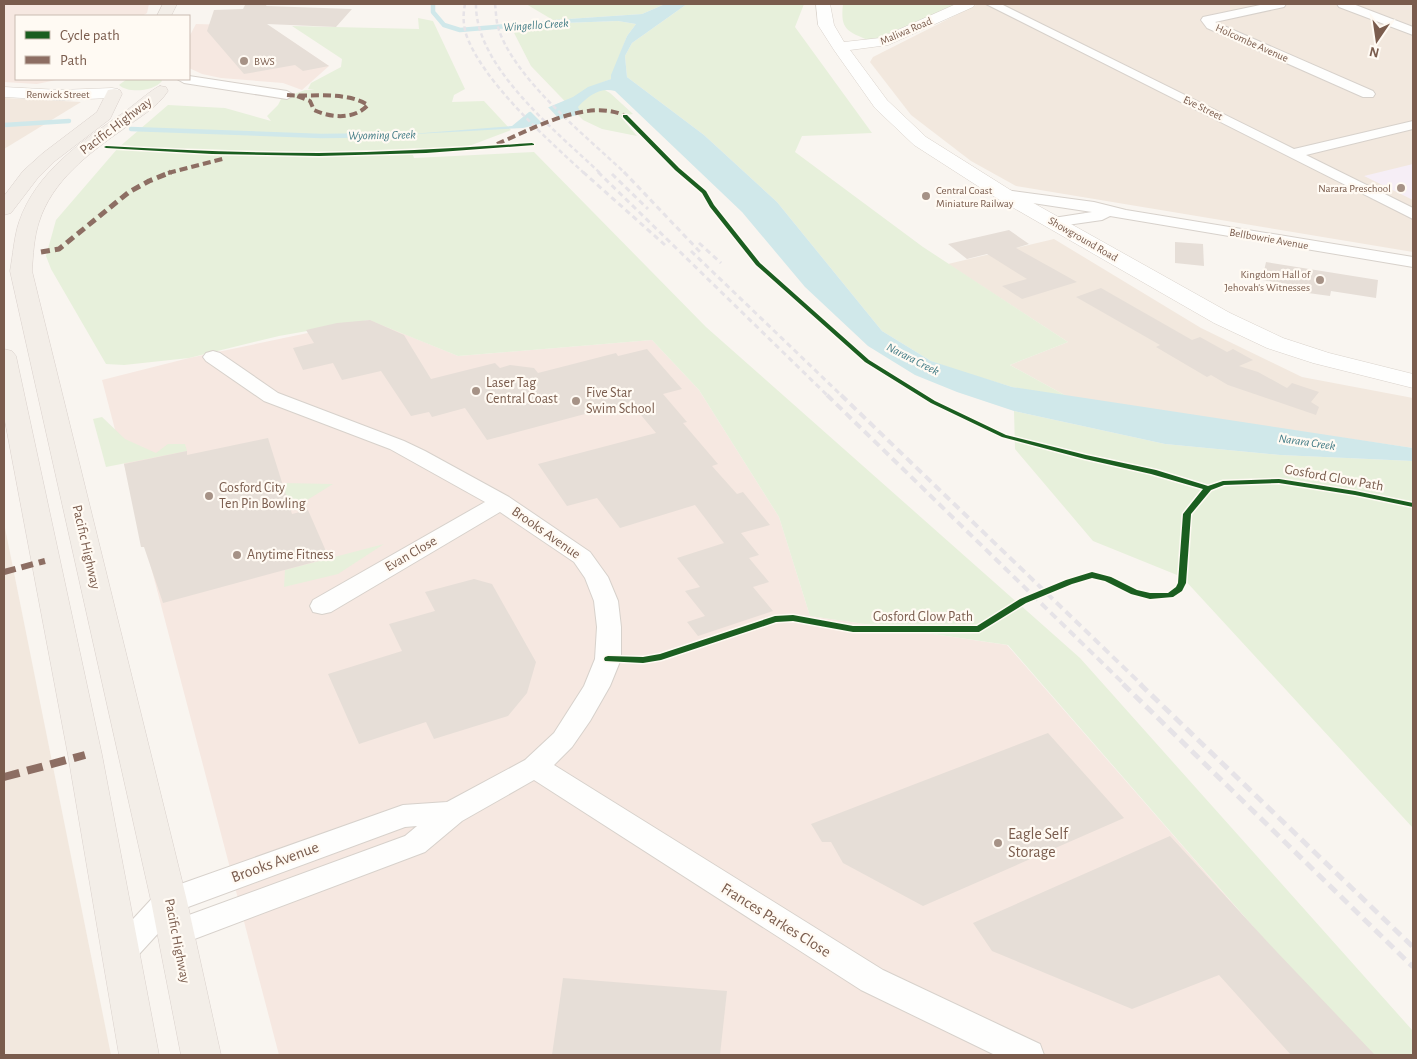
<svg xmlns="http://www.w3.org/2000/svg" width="1417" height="1059" font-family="'Alegreya Sans',sans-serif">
<rect width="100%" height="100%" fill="#f9f5f0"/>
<g fill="#f2e8de">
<polygon points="985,4 1413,4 1413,252 1016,186 971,161 911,115 870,62 873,57 976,5"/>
<polygon points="4,98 81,102 4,149"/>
<polygon points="1054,239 1201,328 1302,377 1413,398 1413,448 1070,398 1010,365 1068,342 948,264"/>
<polygon points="4,523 111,1055 4,1055"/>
</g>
<g fill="#f6e8e1">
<polygon points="4,4 149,4 147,13 142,16 16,16 16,79 61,79 37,84 4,82"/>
<polygon points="196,24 269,26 329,66 302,90 283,83 221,78 202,74 189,68 189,37"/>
<polygon points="370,320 458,356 652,340 699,390 779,517 810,616 1007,645 1365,1055 279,1055 102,380 189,358"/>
</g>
<polygon fill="#f6eef6" points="1413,164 1413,200 1364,176"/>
<g fill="#e7f0db">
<polygon points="526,4 665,4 642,14 553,20"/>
<polygon points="687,4 804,4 795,27 872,133 802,136 795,152 923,247 1068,342 1010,365 1070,398 1012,387 959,371 931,361 882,331 777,202 704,135 627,77 625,56 632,43"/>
<path d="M843 4H960L870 41C847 31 840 30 843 4Z"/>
<polygon points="418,18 433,21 465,89 454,95 452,102 484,101 511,130 469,146 411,149 414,158 534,152 706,327 1080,658 1413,1031 1413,1055 1365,1055 1008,645 810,616 779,517 699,390 652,340 458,356 369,320 279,336 189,358 124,365 106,364 51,269 46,256 56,220 118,148 168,105 225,108 271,121 267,116 278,105 281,99 305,90 314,90 308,89 311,83 341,67 342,59 292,26 419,29"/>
<polygon points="618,21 636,24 627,36 611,79 596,85 610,93 633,114 620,116 637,136 602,129 583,120 531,66 510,25"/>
<path d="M127 79H161L162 81C154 91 129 94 119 85Z"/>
<polygon points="1014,411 1165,444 1280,455 1413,461 1413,828 1182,577 1093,541 1015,449"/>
<polygon points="102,417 125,439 156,453 168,444 185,444 187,451 106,467 93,419"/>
<polygon points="282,483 333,484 291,510"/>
<polygon points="384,544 338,574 284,587 285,570"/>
</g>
<path fill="#d0e8ea" d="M665 4H687L632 43 625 56 627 77 704 135 777 202 882 331 931 361 1012 387 1413 448V461L1280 455 1165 444 1014 411 957 392 915 375 868 346 805 287 742 212 615 91C600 87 588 96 578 107L581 113 577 115 523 128 397 135 512 126 529 112 549 107 573 97 588 87 611 79V75L627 36 636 24 618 21 510 25 553 20 642 14Z"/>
<polygon fill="#f9f5f0" points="547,106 561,121 543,124 529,110"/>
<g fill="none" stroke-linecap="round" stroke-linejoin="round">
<g stroke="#d0e8ea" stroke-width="4.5">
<polyline points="433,4 433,12 444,25 460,30 520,25"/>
<polyline points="4,125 69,121"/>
<polyline points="131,129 321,136 406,135"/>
</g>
</g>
<g fill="#e6ded7">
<polygon points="267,4 266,6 352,9 336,27 267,24 329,66 303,71 295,65 244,74 207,31 214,10 243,9 245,5"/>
<polygon points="1009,230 1029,244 1016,248 1077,282 1022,299 1002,286 1027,279 987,254 967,259 948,244"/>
<polygon points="1175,242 1203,244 1204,266 1175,263"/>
<polygon points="1266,262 1378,280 1376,298 1331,291 1330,296 1308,293 1308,287 1262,280"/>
<polygon points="1101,288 1192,340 1200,337 1227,352 1233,349 1253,360 1239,366 1258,372 1287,388 1292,383 1319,392 1311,402 1319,407 1316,415 1228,385 1211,375 1207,377 1156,347 1160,345 1076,297"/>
<polygon points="370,320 404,335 431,379 495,363 500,368 510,365 534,368 538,373 616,353 618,356 647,349 682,389 663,394 687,422 683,423 718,464 712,466 737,494 743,492 770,525 741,533 759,555 749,558 769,582 753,587 773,611 698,636 687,622 705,616 685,591 700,587 677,558 724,543 695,505 620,528 597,498 567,506 538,464 656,433 630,402 487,440 465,408 432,417 429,412 411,416 381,371 342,380 333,363 303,370 293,348 314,343 306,330 337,323"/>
<polygon points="268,438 292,514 308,510 329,558 163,603 144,547 141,547 124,464 187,451 187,455"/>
<polygon points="474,579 492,584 536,662 527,693 508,716 434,739 426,722 359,744 328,674 402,651 389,624 435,611 425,592"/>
<polygon points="1048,733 1124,818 923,906 843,863 831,842 822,842 811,824"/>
<polygon points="1170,836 1276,951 1375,1055 1291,1055 1219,975 1132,1009 992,951 973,923"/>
<polygon points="563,978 727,991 720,1055 552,1055"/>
</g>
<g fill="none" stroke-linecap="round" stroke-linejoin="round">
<g stroke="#d7d1cb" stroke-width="2">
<g id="street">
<polygon points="986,4 1001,4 1294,149 1413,121 1413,129 1306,155 1413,208 1413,219"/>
<polygon points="1265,4 1286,4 1284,7 1215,22 1373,91 1375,94 1373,97 1363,97 1207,28 1201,20 1203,17"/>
<polygon points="1337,4 1353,4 1413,27 1413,35 1339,7"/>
<polygon points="189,76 287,91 294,95 287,99 184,83 177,79 189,79"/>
<polygon points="1005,190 1094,202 1126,210 1413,257 1413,267 1110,216 1102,220 1053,227 1047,225 1045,222 1047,219 1092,212 999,198 997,195 999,192"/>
<path d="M213 351 220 353 278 393 404 441 425 451 509 497 590 552 608 577 618 601 621 627V659L610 686 590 721 572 747 554 765 883 970 1040 1044 1044 1055H995L861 990 534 780 462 821 425 852 176 946 165 942 161 933 163 928 131 963 120 967 109 963 104 954 109 945 158 892 403 805 447 802 525 760 554 733 584 686 595 659 597 627 594 601 585 578 574 562 500 512 331 612 322 614 313 612 310 606 313 600 485 502 390 449 264 401 206 361 203 357 206 353ZM417 826 405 836 167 923 180 910 405 827Z"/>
</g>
</g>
<g stroke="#d9d2cb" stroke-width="1">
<g id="secondary">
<polygon points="816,4 830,4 834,25 844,42 880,38 956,4 975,4 973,7 888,45 850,50 887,100 926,137 1012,191 1230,313 1283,338 1329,353 1413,374 1413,388 1313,363 1267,348 1214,323 998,199 914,145 875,108 834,50 818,25"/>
<polygon points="4,87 60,90 112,88 118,89 120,93 118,97 112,98 60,100 4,97"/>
</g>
</g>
<g stroke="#dad1cc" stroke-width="1">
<g id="primary">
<polygon points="163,4 177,4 171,16 157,16"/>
<path d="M160 86 166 87 168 91C157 108 138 118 122 130 88 154 52 181 39 222 34 237 33 255 32 271L187 901 221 1055H181L151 901 10 271C13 255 14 237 19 222 36 172 82 141 123 113 132 107 153 88 160 86Z"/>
<polygon points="114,89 120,90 122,94 110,119 55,161 37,179 11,213 4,215 4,196 23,171 43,153 97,112 108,90"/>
<polygon points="4,349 12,351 16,356 102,755 159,1055 119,1055 68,755 4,416"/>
</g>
</g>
<use href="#street" fill="#fefefd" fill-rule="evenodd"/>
<use href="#secondary" fill="#fefefd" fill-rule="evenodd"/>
<use href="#primary" fill="#f3eee8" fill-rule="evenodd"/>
<g stroke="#e6e3e7" stroke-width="2.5" stroke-dasharray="4.5 3" stroke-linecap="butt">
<path d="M465 4C463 14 463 24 466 34 482 81 547 139 584 173"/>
<path d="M476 4C475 67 557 132 600 173"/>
<path d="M495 4C496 11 496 20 498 27 513 78 587 137 625 173"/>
</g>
<g stroke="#e6e3e7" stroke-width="3" stroke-dasharray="5.5 4" stroke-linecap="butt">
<polyline points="583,172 665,245"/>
<polyline points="598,172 828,396"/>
<polyline points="624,172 702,254"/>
<polyline points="612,174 648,209"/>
<polyline points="699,243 721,263"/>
<polyline points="691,251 842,396"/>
</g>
<g stroke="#e6e3e7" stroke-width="4" stroke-dasharray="8 5" stroke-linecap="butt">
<polyline points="827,395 1125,685"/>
<polyline points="841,395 1142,685"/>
</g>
<g stroke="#e6e3e7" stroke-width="5" stroke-dasharray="10 6" stroke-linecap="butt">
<polyline points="1123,684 1413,967"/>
<polyline points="1140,684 1413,947"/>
</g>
<g stroke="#8d6e63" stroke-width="4" stroke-dasharray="8 4" stroke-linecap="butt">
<path d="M287 95C312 97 346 91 368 105 354 120 331 118 314 110L310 101 297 96"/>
<path d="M497 144C530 130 589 97 625 116"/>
<polyline points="168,173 226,158"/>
</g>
<polyline stroke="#8d6e63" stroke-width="5" stroke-dasharray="9 5" stroke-linecap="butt" points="41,252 59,249 129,192 149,181 171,172"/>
<polyline stroke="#8d6e63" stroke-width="6" stroke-dasharray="12 6" stroke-linecap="butt" points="4,572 45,561"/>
<polyline stroke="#8d6e63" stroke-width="8" stroke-dasharray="16 8" stroke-linecap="butt" points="4,777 85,755"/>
<g stroke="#fffaf3" stroke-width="3">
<g id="cycleway">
<polygon points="623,115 627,115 679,168 706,191 714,205 760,263 869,360 935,401 1006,435 1086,455 1156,470 1208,486 1223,481 1279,479 1355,491 1413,503 1413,507 1355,495 1279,483 1224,485 1211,490 1191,514 1186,583 1182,591 1173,597 1150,599 1131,594 1105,581 1092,578 1072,584 1026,603 979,632 853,632 793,621 776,622 661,660 643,663 605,661 604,659 605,657 608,656 643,657 660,654 775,616 793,615 853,626 977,626 1020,599 1066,580 1092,572 1111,577 1137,590 1150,593 1168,593 1176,587 1178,583 1183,514 1203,489 1151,474 1085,459 1002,437 931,403 865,362 756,265 710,207 702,193 675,170 623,117"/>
<path d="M532 143 534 144V145L426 153 319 156 212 154 106 148 104 147 106 146C177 150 248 153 319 153 390 152 461 148 532 143Z"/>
</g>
</g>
<use href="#cycleway" fill="#1b5e20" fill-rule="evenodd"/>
</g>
<g fill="#a69286" stroke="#fffaf3" stroke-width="2">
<circle cx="244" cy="61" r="5"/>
<circle cx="1401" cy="188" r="5"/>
<circle cx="926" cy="196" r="5"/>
<circle cx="1320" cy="280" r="5"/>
<circle cx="476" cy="391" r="5"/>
<circle cx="576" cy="401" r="5"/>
<circle cx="209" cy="496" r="5"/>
<circle cx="237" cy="555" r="5"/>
<circle cx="998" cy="843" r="5"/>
</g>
<g text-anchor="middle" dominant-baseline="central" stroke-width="4.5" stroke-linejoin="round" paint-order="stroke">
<g font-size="11" fill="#7a5c4d" stroke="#fffaf3">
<text transform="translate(906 31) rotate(-23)">Maliwa Road</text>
<text transform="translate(1252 43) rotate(24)">Holcombe Avenue</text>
<text x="58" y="94">Renwick Street</text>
<text transform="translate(1203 108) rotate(26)">Eve Street</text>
<text transform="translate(1083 239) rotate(30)">Showground Road</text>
<text transform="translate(1269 239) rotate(10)">Bellbowrie Avenue</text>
</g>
<g font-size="11" fill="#7a5c4d" stroke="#fffaf3" text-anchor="start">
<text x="254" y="61">BWS</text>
<text x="1391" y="188" text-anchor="end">Narara Preschool</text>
<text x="936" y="190">Central Coast<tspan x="936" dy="13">Miniature Railway</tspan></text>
<text x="1310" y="274" text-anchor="end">Kingdom Hall of<tspan x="1310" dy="13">Jehovah's Witnesses</tspan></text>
</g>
<g font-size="12" font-style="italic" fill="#437c86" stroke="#fffaf3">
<text transform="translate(536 25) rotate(-4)">Wingello Creek</text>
<text transform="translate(382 135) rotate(-1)">Wyoming Creek</text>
<text transform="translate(913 359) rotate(27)">Narara Creek</text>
<text transform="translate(1307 442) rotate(8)">Narara Creek</text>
</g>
<g font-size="14" fill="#7a5c4d" stroke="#fffaf3">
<text transform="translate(116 126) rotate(-37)">Pacific Highway</text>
<text transform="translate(1334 478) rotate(10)">Gosford Glow Path</text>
<text transform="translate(546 533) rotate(35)">Brooks Avenue</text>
<text transform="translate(86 547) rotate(77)">Pacific Highway</text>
<text transform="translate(411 554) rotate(-30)">Evan Close</text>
<text x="923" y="617">Gosford Glow Path</text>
<text transform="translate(177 941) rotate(79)">Pacific Highway</text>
</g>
<g font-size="14" fill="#7a5c4d" stroke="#fffaf3" text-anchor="start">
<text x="486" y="383">Laser Tag<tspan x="486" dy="16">Central Coast</tspan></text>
<text x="586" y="393">Five Star<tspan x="586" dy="16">Swim School</tspan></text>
<text x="219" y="488">Gosford City<tspan x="219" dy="16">Ten Pin Bowling</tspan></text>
<text x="247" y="555">Anytime Fitness</text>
</g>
<g font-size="16" fill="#7a5c4d" stroke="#fffaf3" text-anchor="start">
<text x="1008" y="834">Eagle Self<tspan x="1008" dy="18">Storage</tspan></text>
</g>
<g font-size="16" fill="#7a5c4d" stroke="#fffaf3">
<text transform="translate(275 862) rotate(-20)">Brooks Avenue</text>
<text transform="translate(776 920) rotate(32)">Frances Parkes Close</text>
</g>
</g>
<rect width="1417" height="1059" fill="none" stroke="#7a5c4d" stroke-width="10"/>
<rect x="15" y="15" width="175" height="65" fill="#fffaf3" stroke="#cabbb1"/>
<rect x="25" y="31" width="25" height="8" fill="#1b5e20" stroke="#cabbb1"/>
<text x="60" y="40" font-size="15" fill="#7a5c4d">Cycle path</text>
<rect x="25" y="56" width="25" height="8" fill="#8d6e63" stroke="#cabbb1"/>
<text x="60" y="65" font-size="15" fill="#7a5c4d">Path</text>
<g transform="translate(1377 40) rotate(193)" stroke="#fffaf3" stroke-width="4" paint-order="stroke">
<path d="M0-4L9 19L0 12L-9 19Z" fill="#7a5c4d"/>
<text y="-8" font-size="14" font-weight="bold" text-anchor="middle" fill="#7a5c4d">N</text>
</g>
</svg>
